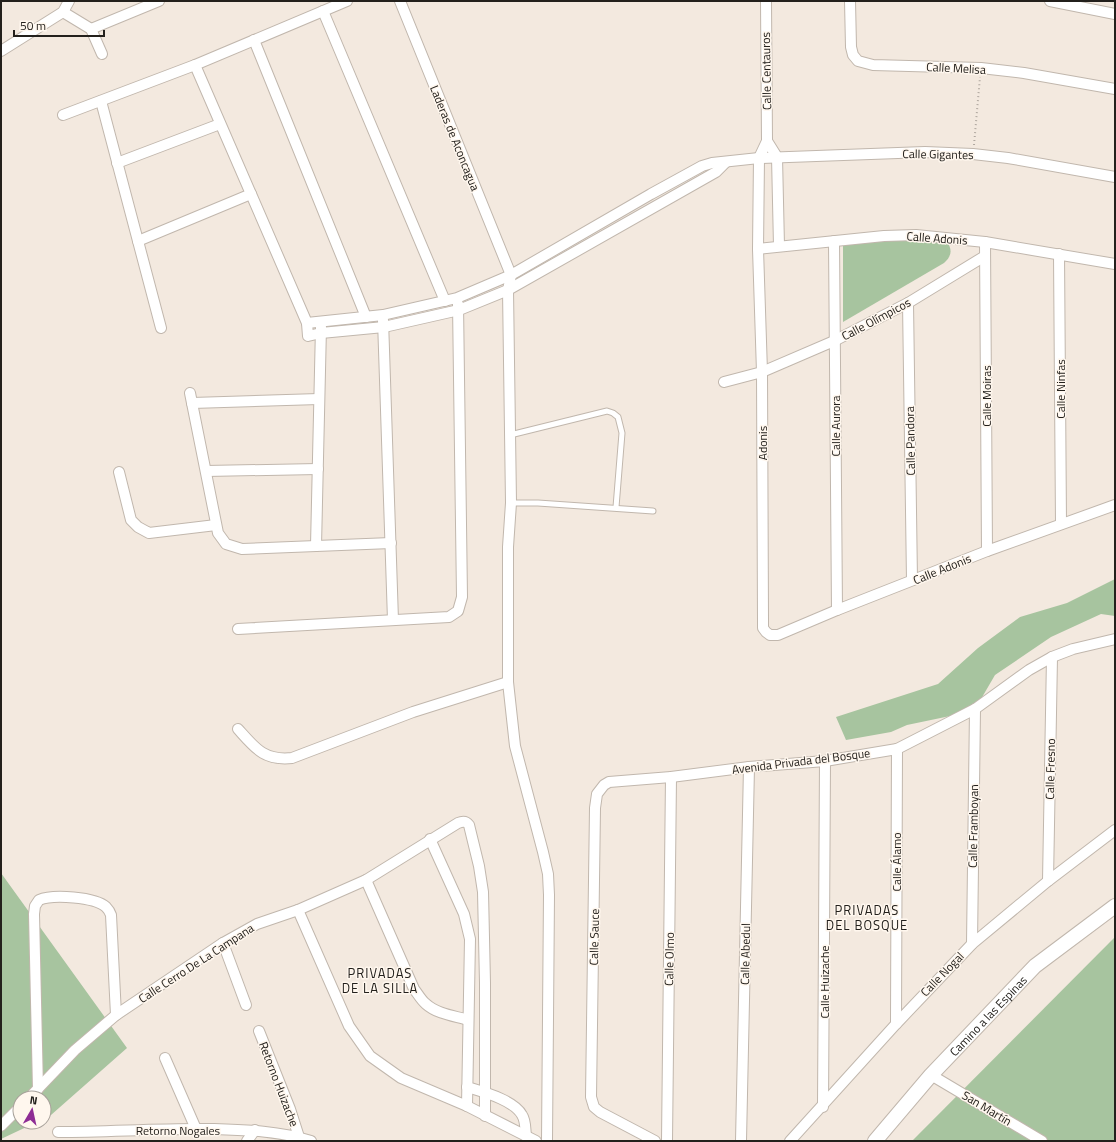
<svg xmlns="http://www.w3.org/2000/svg" width="1116" height="1142" font-family="'Titillium Web',sans-serif">
<rect width="100%" height="100%" fill="#f3e9df"/>
<g fill="#a7c49f">
<path d="M912 238 947 242C953 250 951 257 944 263L843 322V242Z"/>
<polygon points="1115,579 1115,616 1101,614 1051,637 995,675 974,711 907,725 891,732 846,740 836,717 938,684 978,648 1020,617 1067,603"/>
<polygon points="1,873 127,1048 51,1115 44,1118 44,1098 20,1098 20,1122 37,1122 1,1139"/>
<polygon points="1115,937 1115,1141 912,1141"/>
</g>
<g fill="none" stroke-linecap="round" stroke-linejoin="round">
<g stroke="#c1b7ad" stroke-width="7">
<g id="lane">
<polyline points="510,435 607,411 613,413 618,417 622,433 616,507"/>
<polyline points="511,503 538,503 653,511"/>
</g>
</g>
<g stroke="#c1b7ad" stroke-width="12">
<g id="street">
<polyline points="400,1 511,275 508,290 511,503 508,547 508,682 515,746 543,852 548,874 549,895 547,1141"/>
<polyline points="766,1 767,141 759,158 758,249 762,372 763,621 763,628 766,632 770,635 778,635 837,610 987,551 1115,505"/>
<polyline points="850,1 851,47 853,55 858,61 873,65 981,68 1024,73 1115,89"/>
<polyline points="1050,1 1115,14"/>
<polyline points="323,11 445,301"/>
<polyline points="63,12 91,29 102,54"/>
<polyline points="91,29 159,1"/>
<polyline points="254,40 366,317"/>
<polyline points="1,51 63,12 69,1"/>
<polyline points="195,65 307,323 308,336 321,333 384,327 459,310 508,290 716,172 726,162"/>
<polyline points="101,101 161,328"/>
<polyline points="63,115 195,65 347,1"/>
<polyline points="767,141 777,157 779,246"/>
<polyline points="117,163 220,124"/>
<polyline points="138,241 251,194"/>
<polyline points="834,241 837,610"/>
<polyline points="985,242 987,551"/>
<polyline points="758,249 884,236 916,235 985,242 1115,264"/>
<polyline points="1059,254 1061,524"/>
<polyline points="908,303 912,580"/>
<polyline points="383,320 393,620"/>
<polyline points="307,323 383,315 457,298 511,275 651,194 702,166 712,163 759,158 925,152 973,154 1008,158 1115,177"/>
<polyline points="724,382 762,372 834,341 908,303 985,256"/>
<polyline points="190,393 218,533 226,544 242,549 391,543"/>
<polyline points="192,403 319,399"/>
<polyline points="206,471 318,469"/>
<polyline points="119,472 131,520 138,527 149,533 216,525"/>
<polyline points="316,546 321,327"/>
<polyline points="238,629 449,617 458,611 462,597 458,304"/>
<path d="M238 729C255 748 264 761 292 758L413 712 508 682"/>
<polyline points="430,839 464,914 470,939 467,1106"/>
<path d="M366 880 414 989C418 994 421 1000 426 1004 437 1014 455 1016 468 1020"/>
<polyline points="1048,881 1052,657"/>
<polyline points="298,910 349,1026 370,1056 401,1078 467,1106 536,1141"/>
<polyline points="223,943 246,1005"/>
<polyline points="972,944 975,709"/>
<polyline points="896,1024 897,749"/>
<polyline points="259,1031 290,1109 299,1137"/>
<polyline points="165,1058 196,1129"/>
<polyline points="931,1075 1042,1141"/>
<path d="M467 1087C483 1092 514 1100 522 1115 526 1121 525 1129 526 1136"/>
<path d="M38 1089 34 914 35 906 39 900C53 894 95 897 106 907 109 910 110 912 111 915L116 1015"/>
<path d="M29 1098 75 1050 116 1015 223 943 257 924 298 910 366 880 458 823C463 821 466 821 469 825L479 866 483 892 485 983V1116"/>
<polyline points="823,1107 825,761"/>
<polyline points="1,1126 20,1107"/>
<path d="M58 1132C110 1132 162 1128 214 1129 247 1130 280 1131 311 1141"/>
<polyline points="247,1141 255,1130"/>
<polyline points="655,1141 600,1112 594,1107 591,1097 595,808 597,794 604,785 609,782 671,777 749,767 825,761 897,749 975,709 1029,670 1052,657 1073,649 1115,639"/>
<polyline points="667,1141 671,777"/>
<polyline points="741,1141 749,767"/>
<polyline points="790,1141 896,1024 972,944 1048,881 1115,830"/>
</g>
</g>
<g stroke="#c1b7ad" stroke-width="16">
<g id="secondary">
<path id="s1" d="M875 1141 931 1075 1035 966 1115 906"/>
</g>
</g>
<polyline stroke="#afa79f" stroke-width="2" stroke-dasharray="1 3" stroke-linecap="butt" points="974,145 980,77"/>
<use href="#lane" stroke="#fff" stroke-width="5"/>
<use href="#street" stroke="#fff" stroke-width="10"/>
<use href="#secondary" stroke="#fff" stroke-width="14"/>
</g>
<g text-anchor="middle" dominant-baseline="central" stroke-width="3" stroke-linejoin="round" paint-order="stroke">
<g font-size="12" fill="#23201c" stroke="#fff7ee">
<text transform="translate(956 68) rotate(3)">Calle Melisa</text>
<text transform="translate(766 71) rotate(-91)">Calle Centauros</text>
<text transform="translate(455 138) rotate(68)">Laderas de Aconcagua</text>
<text transform="translate(938 154) rotate(1)">Calle Gigantes</text>
<text transform="translate(937 238) rotate(4)">Calle Adonis</text>
<text transform="translate(876 319) rotate(-28)">Calle Olímpicos</text>
<text transform="translate(1060 389) rotate(-90)">Calle Ninfas</text>
<text transform="translate(986 396) rotate(-90)">Calle Moiras</text>
<text transform="translate(835 426) rotate(-90)">Calle Aurora</text>
<text transform="translate(910 441) rotate(-91)">Calle Pandora</text>
<text transform="translate(762 443) rotate(-90)">Adonis</text>
<text transform="translate(942 569) rotate(-22)">Calle Adonis</text>
<text transform="translate(801 761) rotate(-7)">Avenida Privada del Bosque</text>
<text transform="translate(1050 769) rotate(-89)">Calle Fresno</text>
<text transform="translate(973 826) rotate(-89)">Calle Framboyan</text>
<text transform="translate(896 862) rotate(-90)">Calle Álamo</text>
<text transform="translate(594 937) rotate(-89)">Calle Sauce</text>
<text transform="translate(745 954) rotate(-89)">Calle Abedul</text>
<text transform="translate(669 959) rotate(-89)">Calle Olmo</text>
<text transform="translate(196 963) rotate(-33)">Calle Cerro De La Campana</text>
<text transform="translate(942 974) rotate(-46)">Calle Nogal</text>
<text transform="translate(824 982) rotate(-90)">Calle Huizache</text>
<text stroke="none"><textPath href="#s1" startOffset="169">Camino a las Espinas</textPath></text>
<text transform="translate(279 1084) rotate(69)">Retorno Huizache</text>
<text transform="translate(987 1108) rotate(31)">San Martín</text>
<text x="178" y="1130">Retorno Nogales</text>
</g>
<g font-size="13" letter-spacing="1" fill="#23201c" stroke="#fff7ee">
<text x="867" y="910">PRIVADAS<tspan x="867" dy="15">DEL BOSQUE</tspan></text>
<text x="380" y="973">PRIVADAS<tspan x="380" dy="15">DE LA SILLA</tspan></text>
</g>
</g>
<rect width="1116" height="1142" fill="none" stroke="#23201c" stroke-width="4"/>
<g transform="translate(32 1110) rotate(9)"><circle r="19" fill="#fff7ee" stroke="#a7a19a"/>
<path d="M0-3L7 15L0 10L-7 15Z" fill="#8e2c95"/>
<text y="-6" font-size="11" font-weight="bold" text-anchor="middle" fill="#23201c">N</text>
</g>
<path d="M14 30v6h90v-6" fill="none" stroke="#23201c" stroke-width="2"/>
<text x="20" y="30" font-size="12" fill="#23201c" stroke="#fff7ee" stroke-width="3" paint-order="stroke">50 m</text>
</svg>
